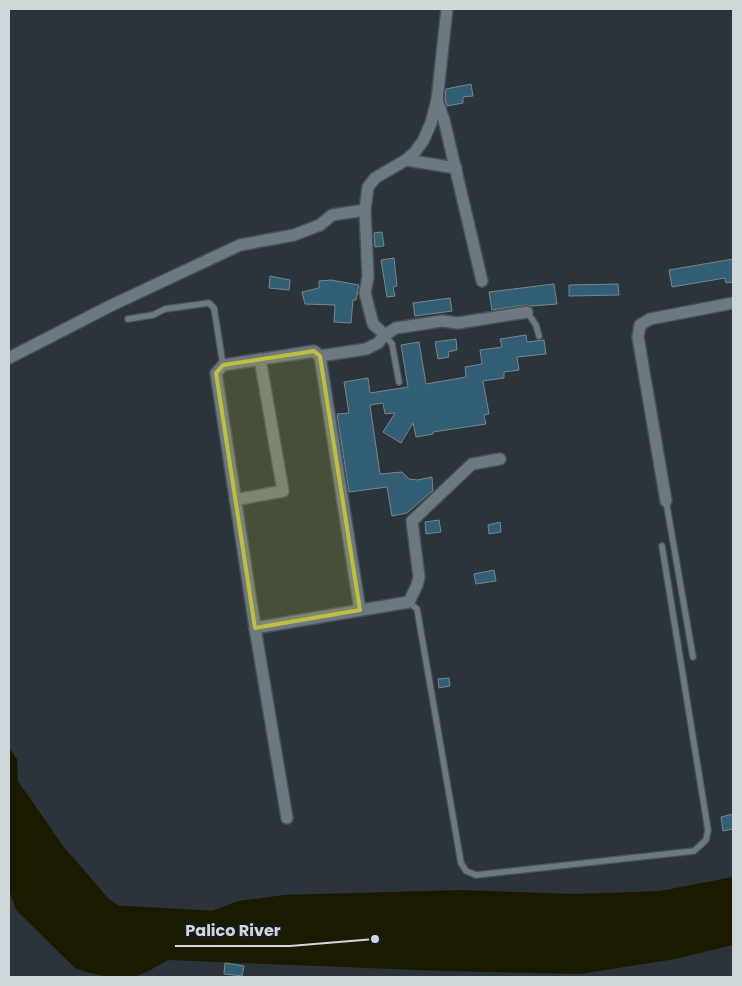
<svg xmlns="http://www.w3.org/2000/svg" width="742" height="986" font-family="Poppins,sans-serif">
<rect width="100%" height="100%" fill="#2a343a"/>
<path fill="#1b1a00" d="M9 748 17 759 18 781 63 846 109 899 140 921 183 922 238 901 284 895 461 890 574 894 660 891 733 877V945L675 959 580 974 443 971 168 960C159 965 143 975 133 977 119 980 88 974 75 968L16 910 9 890Z"/>
<g fill="none" stroke-linecap="round" stroke-linejoin="round">
<polyline stroke="#1b1a00" stroke-width="16" points="108,913 216,919"/>
</g>
<g fill="#325f76" stroke="#79868d">
<polygon points="471,84 473,96 463,97 463,103 447,106 445,99 446,89"/>
<polygon points="382,232 384,246 375,247 374,233"/>
<polygon points="394,258 397,286 393,287 395,296 387,297 381,260"/>
<polygon points="733,259 733,282 726,283 725,278 672,287 669,270"/>
<polygon points="270,276 290,280 289,290 269,288"/>
<polygon points="331,280 359,285 356,300 353,300 351,323 334,322 335,305 305,304 302,292 319,288 319,281"/>
<polygon points="554,284 557,304 532,306 526,305 492,310 489,292"/>
<polygon points="618,284 619,295 569,296 569,285"/>
<polygon points="450,298 452,311 415,316 413,303"/>
<polygon points="526,335 527,342 544,340 546,354 517,357 519,370 504,372 504,378 483,381 489,414 484,415 486,424 433,432 433,434 416,437 413,423 401,443 383,432 395,413 385,414 383,403 370,405 380,474 402,472 409,479 417,480 432,477 433,491 431,492 407,513 392,516 387,487 349,492 337,414 349,413 344,382 368,378 370,393 408,387 401,345 419,342 426,384 466,377 465,367 482,364 480,350 502,347 500,339"/>
<polygon points="456,339 457,350 448,352 449,357 438,359 435,342"/>
<polygon points="439,520 441,532 426,534 425,522"/>
<polygon points="500,522 501,532 489,534 488,525"/>
<polygon points="494,570 496,581 476,584 474,574"/>
<polygon points="449,678 450,686 439,688 438,679"/>
<polygon points="733,814 733,829 723,831 721,817"/>
<polygon points="225,963 244,966 242,976 224,974"/>
</g>
<g fill="none" stroke-linecap="round" stroke-linejoin="round">
<g stroke="#475055" stroke-width="8">
<g id="service">
<polyline points="527,312 536,325 539,336"/>
<polyline points="128,319 153,315 165,309 209,303 214,308 223,365"/>
<polyline points="385,335 392,344 399,382"/>
<polyline points="666,501 693,657"/>
<polyline points="409,602 417,609 461,863 466,871 476,875 694,851 706,840 708,830 662,546"/>
</g>
</g>
<g stroke="#475055" stroke-width="14">
<g id="minor">
<polyline points="437,100 444,120 482,281"/>
<polyline points="406,160 456,168"/>
<polyline points="385,335 373,324 365,293 368,277 365,210 368,187 375,178 406,160 415,152 423,141 431,123 437,100 447,9"/>
<polyline points="320,356 360,610"/>
<polyline points="9,358 110,306 240,245 294,235 320,225 332,215 365,210"/>
<polyline points="235,500 283,491 260,359"/>
<polyline points="666,501 638,337 640,325 650,319 733,303"/>
<polyline points="255,628 409,602 417,585 419,577 412,521 472,464 500,459"/>
<polyline points="287,818 255,628 216,373 223,365 314,351 320,356 366,349 378,343 385,335 396,328 442,321 458,323 527,312"/>
</g>
</g>
<use href="#service" stroke="#6d7980" stroke-width="5.5"/>
<use href="#minor" stroke="#6d7980" stroke-width="11"/>
</g>
<path fill="#bebe42" fill-opacity="0.2" stroke="#bebe42" stroke-width="4" stroke-linejoin="round" d="M314 351 320 356 360 610 255 628 216 373 223 365Z"/>
<path fill="none" stroke="#d0d7db" stroke-width="2" d="M375 939L290 946H175"/>
<circle fill="#d0d7db" stroke="#161b1e" stroke-width="2" cx="375" cy="939" r="5"/>
<g font-size="16" text-anchor="middle" font-weight="bold" fill="#d0d7db" stroke="#161b1e" stroke-width="4.5" stroke-linejoin="round" paint-order="stroke">
<text x="233" y="936">Palico River</text>
</g>
<rect width="742" height="986" fill="none" stroke="#d0d7db" stroke-width="20"/>
</svg>
